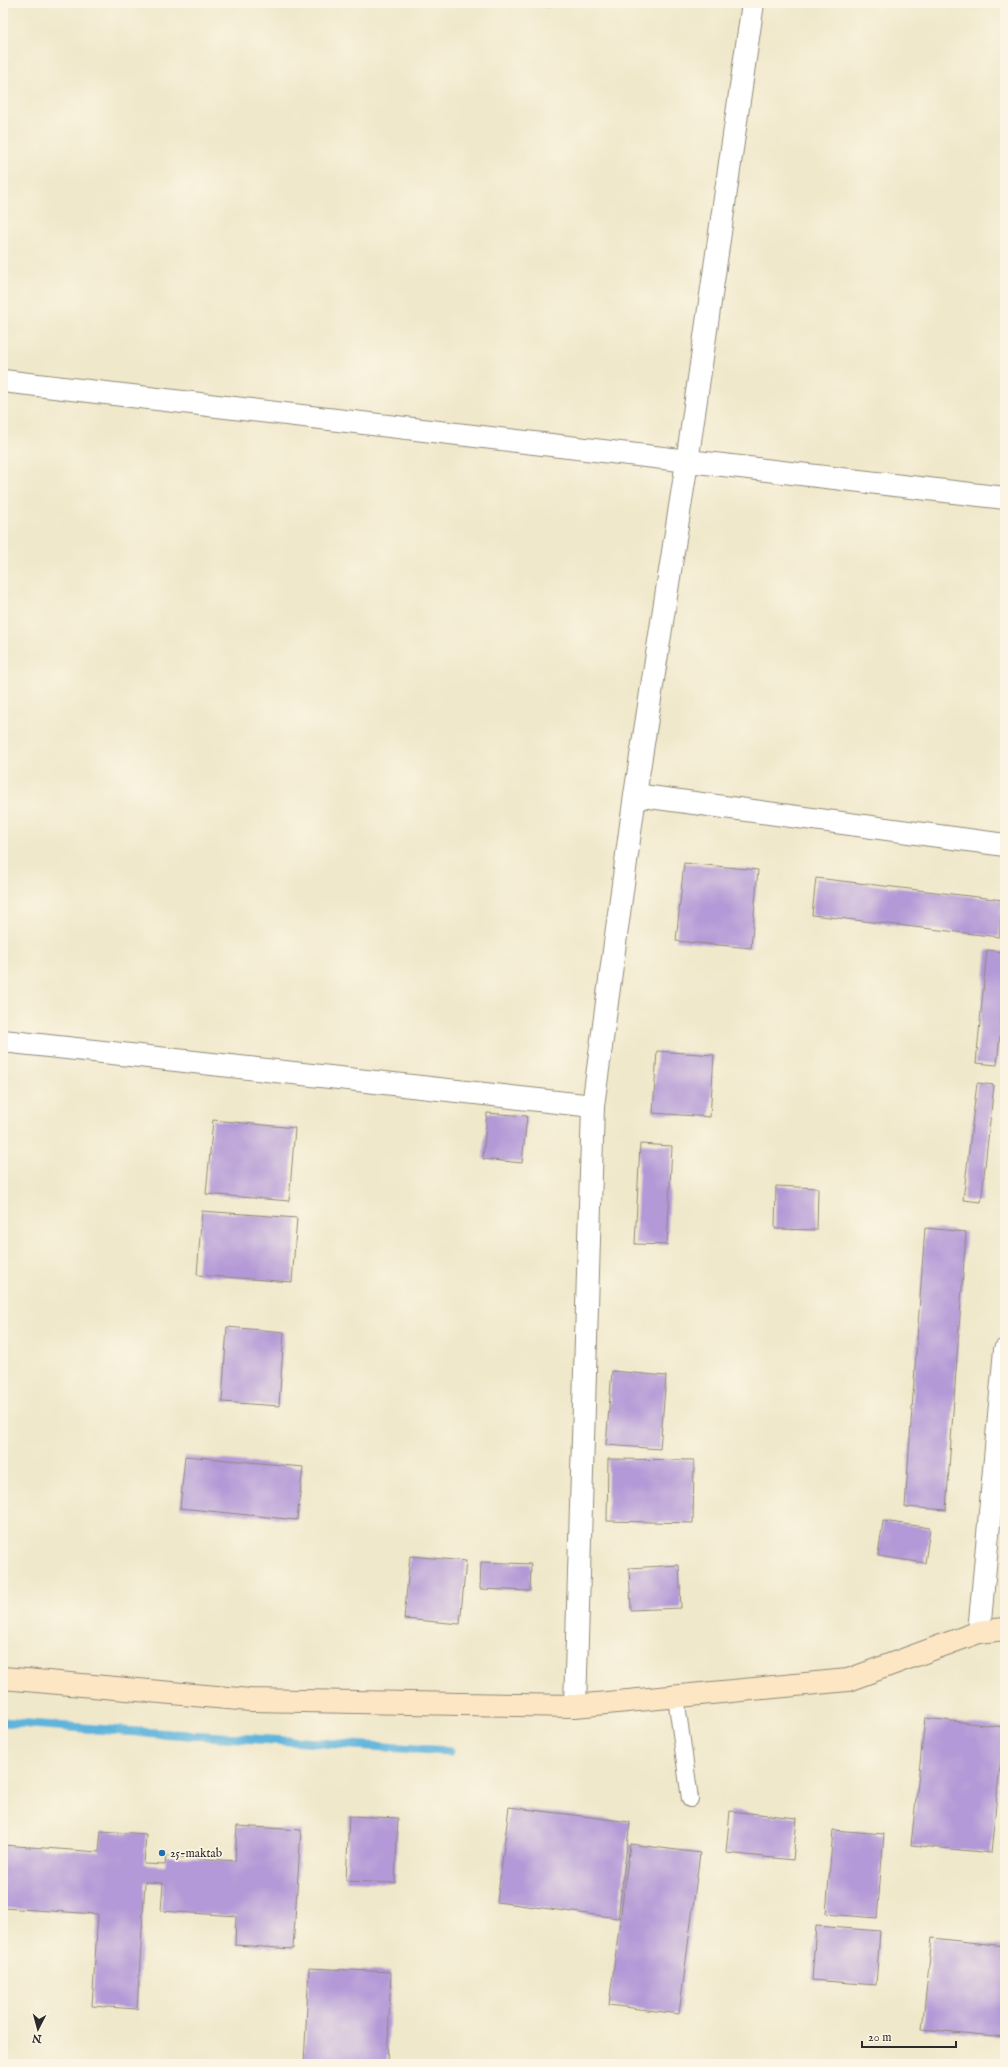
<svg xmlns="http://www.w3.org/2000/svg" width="1008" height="2067" font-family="'IM FELL English',serif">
<rect width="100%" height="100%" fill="#fcf5e5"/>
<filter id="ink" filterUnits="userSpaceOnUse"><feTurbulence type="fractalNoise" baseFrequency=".025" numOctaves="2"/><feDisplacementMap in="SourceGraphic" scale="8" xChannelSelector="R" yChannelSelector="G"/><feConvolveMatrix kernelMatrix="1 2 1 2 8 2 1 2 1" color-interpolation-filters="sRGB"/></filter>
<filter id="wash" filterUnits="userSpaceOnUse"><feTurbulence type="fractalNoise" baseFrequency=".012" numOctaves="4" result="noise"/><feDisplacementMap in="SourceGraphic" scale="16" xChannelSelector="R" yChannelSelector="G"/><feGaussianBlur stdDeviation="0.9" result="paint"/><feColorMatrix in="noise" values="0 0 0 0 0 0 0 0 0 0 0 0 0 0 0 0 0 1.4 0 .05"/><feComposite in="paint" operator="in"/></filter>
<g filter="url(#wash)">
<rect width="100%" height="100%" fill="#f0e8ca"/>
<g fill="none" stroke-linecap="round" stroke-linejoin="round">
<polyline stroke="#5fb4db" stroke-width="9" points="3,1722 123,1731 450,1751"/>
</g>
<g id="blocks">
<g fill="#b399d7">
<polygon points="525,3 550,3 550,7"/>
<polygon points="684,863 758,870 751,948 676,941"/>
<polygon points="816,878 1003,900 999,937 812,915"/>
<polygon points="987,950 1005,952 1005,985 997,1065 976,1063"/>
<polygon points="657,1051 714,1055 710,1117 653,1113"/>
<polygon points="977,1083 994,1085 981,1202 963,1200"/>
<polygon points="487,1113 527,1116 522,1163 483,1159"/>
<polygon points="213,1120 295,1128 289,1201 206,1194"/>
<polygon points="640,1144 672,1146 667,1245 635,1244"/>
<polygon points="776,1186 818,1188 817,1230 775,1229"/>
<polygon points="202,1211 297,1218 292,1282 197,1275"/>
<polygon points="925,1228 966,1232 946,1510 905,1507"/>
<polygon points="227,1327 284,1332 279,1406 222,1402"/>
<polygon points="612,1371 666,1376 660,1449 606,1445"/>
<polygon points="185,1456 303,1467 297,1520 180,1508"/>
<polygon points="608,1459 694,1460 693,1523 607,1521"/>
<polygon points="883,1521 930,1528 925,1563 878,1556"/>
<polygon points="410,1556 466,1561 460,1624 404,1619"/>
<polygon points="481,1562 531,1564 530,1591 480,1589"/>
<polygon points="679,1565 681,1608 631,1610 629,1568"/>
<polygon points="925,1718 1004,1727 991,1853 911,1845"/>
<polygon points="509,1807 630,1822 618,1918 497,1902"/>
<polygon points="730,1811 797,1818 793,1860 726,1853"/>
<polygon points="349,1816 398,1818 395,1883 346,1881"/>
<polygon points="237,1826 301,1830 293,1949 235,1945 236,1916 161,1911 163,1883 145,1882 137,2009 92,2006 98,1914 3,1908 3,1845 99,1852 101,1831 146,1834 144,1864 165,1865 166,1856 235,1861"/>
<polygon points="833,1830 884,1834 877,1918 826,1914"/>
<polygon points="630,1844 700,1853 679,2014 609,2005"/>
<polygon points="816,1926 880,1931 876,1985 812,1980"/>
<polygon points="932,1938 1005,1946 1005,2037 922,2029"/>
<polygon points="309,1968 391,1972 387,2064 304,2064"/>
</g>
</g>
</g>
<g filter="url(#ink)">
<use href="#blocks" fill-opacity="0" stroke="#8e8a7a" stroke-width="1"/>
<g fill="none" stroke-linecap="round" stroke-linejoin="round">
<g stroke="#8e8a7a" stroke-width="18">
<polyline id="lane" points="676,1697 690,1799"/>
</g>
<g stroke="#8e8a7a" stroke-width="24">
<g id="street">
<polyline points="3,381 1005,498"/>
<polyline points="635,795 1005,845"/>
<polyline points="3,1041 593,1106"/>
<polyline points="979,1632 1005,1350"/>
<polyline points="575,1706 593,1106 635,795 687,462 753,3"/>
</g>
</g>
<g stroke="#8e8a7a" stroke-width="24">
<polyline id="secondary" points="3,1678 250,1700 575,1706 848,1680 979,1632 1005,1629"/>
</g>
<use href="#lane" stroke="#fff" stroke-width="16"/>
<use href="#street" stroke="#fff" stroke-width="22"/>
<use href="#secondary" stroke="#fce6c4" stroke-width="22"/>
</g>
</g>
<circle fill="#1f6fb2" stroke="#fcf5e5" stroke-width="1.5" cx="162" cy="1853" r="4"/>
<g text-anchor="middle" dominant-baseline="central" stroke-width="3.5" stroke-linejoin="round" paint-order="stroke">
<g font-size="12" fill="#2b2b2b" stroke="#fcf5e5" text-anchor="start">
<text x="170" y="1853">25-maktab</text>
</g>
</g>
<rect width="1008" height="2067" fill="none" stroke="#fcf5e5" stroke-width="16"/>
<g transform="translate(38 2029) rotate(186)" stroke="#fcf5e5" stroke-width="3" paint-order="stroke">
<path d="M0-3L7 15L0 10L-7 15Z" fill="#2b2b2b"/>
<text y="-6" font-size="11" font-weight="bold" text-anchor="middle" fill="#2b2b2b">N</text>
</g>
<path d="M862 2041v6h94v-6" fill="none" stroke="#2b2b2b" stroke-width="2"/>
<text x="868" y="2041" font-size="12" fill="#2b2b2b" stroke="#fcf5e5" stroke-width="3" paint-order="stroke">20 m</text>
</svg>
